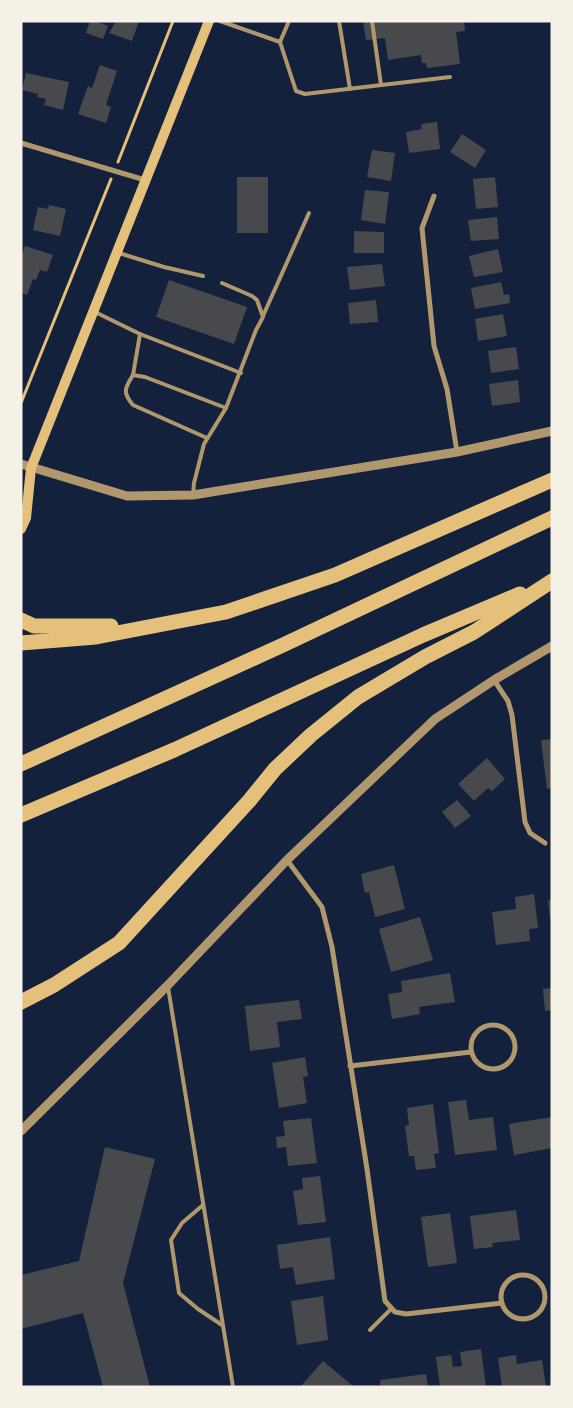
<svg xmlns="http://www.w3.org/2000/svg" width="573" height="1408" font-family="'IBM Plex Serif',serif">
<rect width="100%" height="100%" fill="#14213d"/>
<g fill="#48494c">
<polygon points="90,21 96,21 108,26 103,39 86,33"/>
<polygon points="116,21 139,21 132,41 109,33"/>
<polygon points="363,21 464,21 465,31 456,32 460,64 427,68 426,63 422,63 421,55 388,60 385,38 366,40"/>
<polygon points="100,65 117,71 106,105 111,107 106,123 78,114 88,86 92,88"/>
<polygon points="26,73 69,82 63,110 44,105 46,99 37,97 38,94 22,90"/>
<polygon points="437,122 440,149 409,153 406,132 422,129 421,124"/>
<polygon points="462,134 486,150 475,168 450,152"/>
<polygon points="372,150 395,153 391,181 367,177"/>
<rect x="237" y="177" width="31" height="56"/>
<polygon points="495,177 498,207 476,209 473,179"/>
<polygon points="365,190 389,192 385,224 361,220"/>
<polygon points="49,205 66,209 60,236 33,230 38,207 48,209"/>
<polygon points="497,217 499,239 471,241 468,220"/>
<polygon points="354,231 384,232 384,253 354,253"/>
<polygon points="25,246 53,255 47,272 40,270 36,280 33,279 27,295 21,293 21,258"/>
<polygon points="498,249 503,272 474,277 469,256"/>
<polygon points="382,264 385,286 350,290 347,267"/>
<polygon points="169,280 247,307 234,344 156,317"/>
<polygon points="501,282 504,295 509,294 510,303 475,309 471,288"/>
<polygon points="376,300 378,322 350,324 348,303"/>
<polygon points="503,314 507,336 478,341 475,319"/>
<polygon points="516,347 519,369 491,373 488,351"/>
<polygon points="518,380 520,402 492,406 489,384"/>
<polygon points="552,739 552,788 547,789 541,740"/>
<polygon points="487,758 505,779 492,791 488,788 474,801 458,784"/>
<polygon points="457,800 471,816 455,828 442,812"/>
<polygon points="394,865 405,909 375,917 369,892 365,893 361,874"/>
<polygon points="534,894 538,928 529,929 530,941 496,945 492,912 516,909 515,897"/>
<polygon points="552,900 552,918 550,918 548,901"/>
<polygon points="420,917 433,960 391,972 379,929"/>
<polygon points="450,973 455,1002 419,1007 420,1014 392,1019 388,994 402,992 401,981"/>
<polygon points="552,988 552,1010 545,1011 543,989"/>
<polygon points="299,1000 302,1019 277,1022 280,1047 250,1051 245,1006"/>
<polygon points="305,1057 308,1076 303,1077 307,1103 279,1108 272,1063"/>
<polygon points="466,1100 469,1120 493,1117 497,1150 455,1155 448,1102"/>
<polygon points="433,1104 439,1153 434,1154 436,1168 416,1170 414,1156 409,1156 405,1126 409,1125 407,1108"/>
<polygon points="552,1117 552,1148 514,1155 509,1124"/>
<polygon points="311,1118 317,1163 288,1166 286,1147 277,1148 276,1137 285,1136 283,1121"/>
<polygon points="105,1147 155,1159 123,1283 150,1387 103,1387 83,1313 21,1329 21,1275 79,1261"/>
<polygon points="320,1176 326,1222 298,1225 293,1191 303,1189 302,1178"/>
<polygon points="516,1210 520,1240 492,1243 493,1247 474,1249 470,1216"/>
<polygon points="450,1213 457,1263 428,1267 421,1217"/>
<polygon points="330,1237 335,1279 296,1285 293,1267 280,1269 277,1245"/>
<polygon points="323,1296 328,1340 297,1345 291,1301"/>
<polygon points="481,1349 486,1387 440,1387 436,1357 451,1355 453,1367 462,1366 460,1352"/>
<polygon points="516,1355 517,1364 542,1360 546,1387 502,1387 498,1358"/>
<polygon points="323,1361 354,1387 300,1387"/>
<polygon points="426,1374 428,1387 381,1387 380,1380"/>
</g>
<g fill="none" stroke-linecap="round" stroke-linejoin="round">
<g stroke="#e5c07b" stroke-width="3">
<polyline points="118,162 173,21"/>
<polyline points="21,403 111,179"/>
</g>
<g stroke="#b1986c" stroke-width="4">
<polyline points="220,21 280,42 296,91 305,94 450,77"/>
<polyline points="339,21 350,89"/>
<polyline points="372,21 381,85"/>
<polyline points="280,42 289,21"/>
<polyline points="119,253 164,267 203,276"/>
<polyline points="95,312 140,334 241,373"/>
<polyline points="263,316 309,213"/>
<polyline points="133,375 140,334"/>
<path d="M207 438 133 405C122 392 125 388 133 375L145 377 226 408"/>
<polyline points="193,495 194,483 204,444 226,408 256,330 263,317 257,300 252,296 222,283"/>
<polyline points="168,987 233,1387"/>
<polyline points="203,1205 182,1223 171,1240 179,1293 198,1309 222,1325"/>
<polyline points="370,1330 391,1309"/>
</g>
<g stroke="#b1986c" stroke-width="5">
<polyline points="21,143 145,180"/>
<polyline points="434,196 422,228 434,346 447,389 457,452"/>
<polyline points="494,680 508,701 512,715 525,822 530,833 545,843"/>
<polyline points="287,860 322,907 332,947 367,1169 385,1301 395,1312 406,1314 502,1303"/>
<circle cx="493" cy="1047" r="22"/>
<polyline points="350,1066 471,1052"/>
<circle cx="523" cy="1297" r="22"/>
</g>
<g stroke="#b1986c" stroke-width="9">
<polyline points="21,464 127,496 193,495 457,452 552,431"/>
<polyline points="21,1131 168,985 287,860 435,719 494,680 552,646"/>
</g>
<polyline stroke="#e5c07b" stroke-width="10" points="21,529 26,518 31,468 209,21"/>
<g stroke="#e5c07b" stroke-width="15">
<polyline points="21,620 34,626 111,626"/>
<polyline points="21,643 96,637 226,612 335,575 552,480"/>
<polyline points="21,764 283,645 552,518"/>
<polyline points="21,815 174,750 423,635 520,594"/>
<polyline points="21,1002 54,985 119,943 249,801 275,769 311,735 358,697 425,657 474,632 552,581"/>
</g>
</g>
<rect width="573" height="1408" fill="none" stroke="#f6f1e7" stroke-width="45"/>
</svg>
